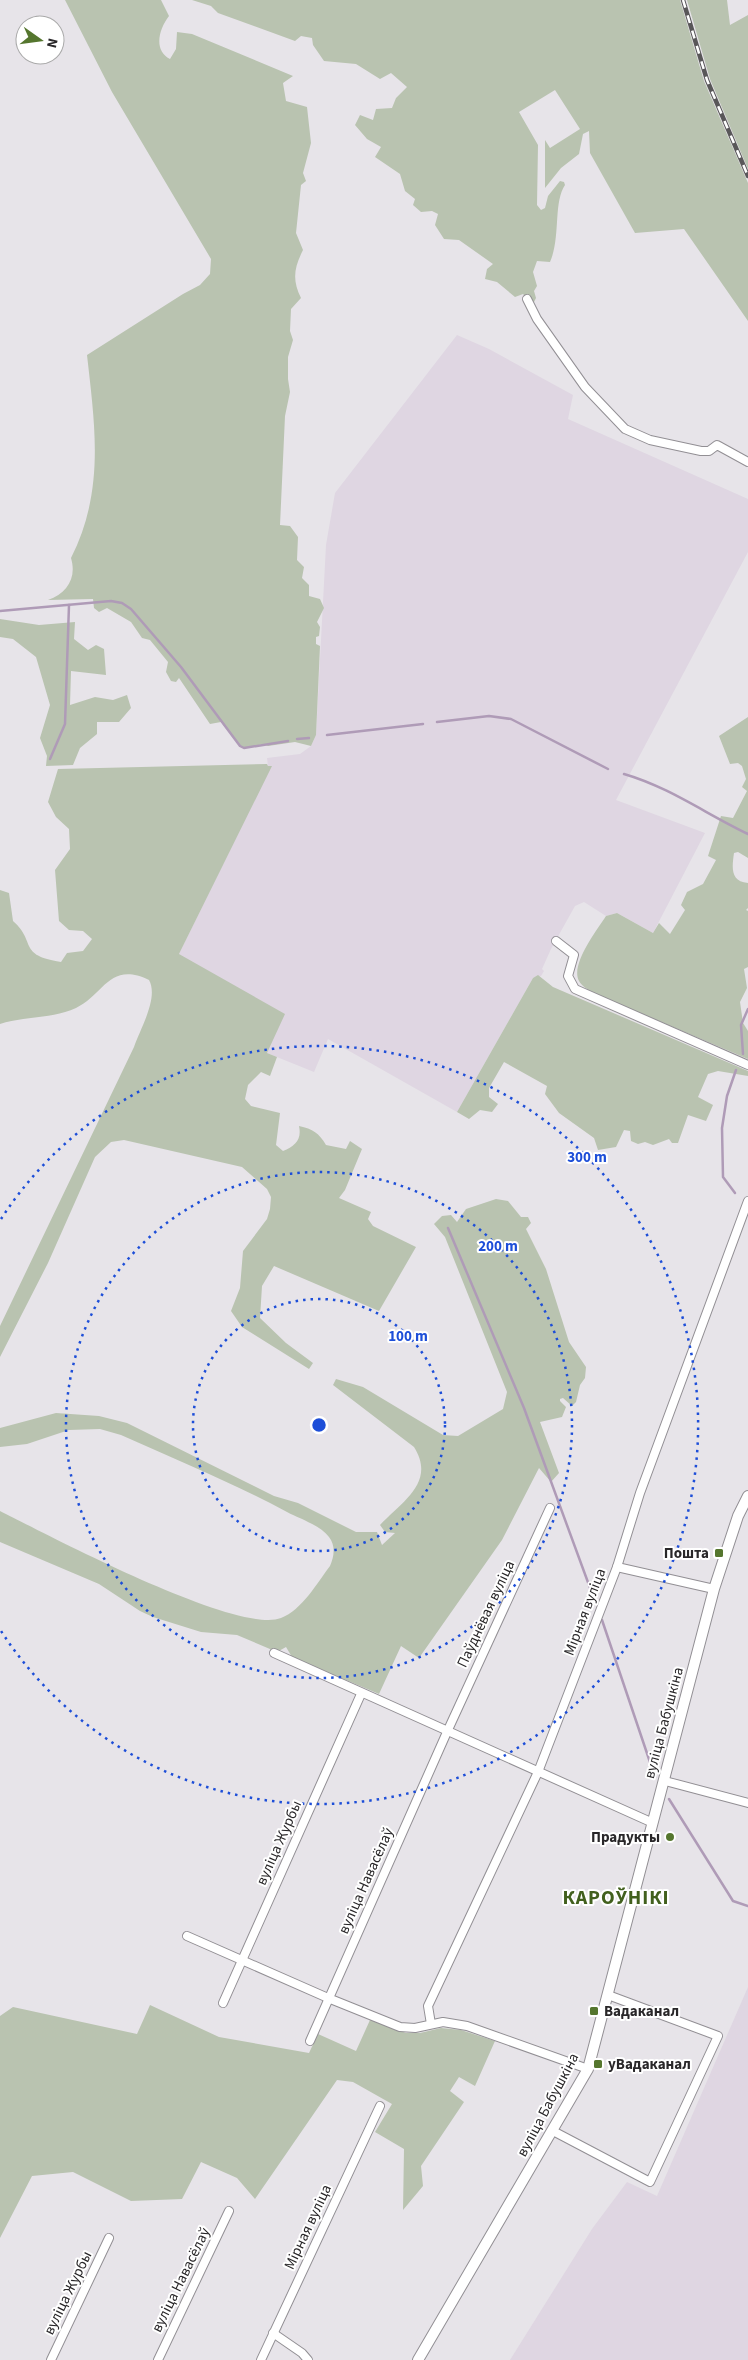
<svg xmlns="http://www.w3.org/2000/svg" width="748" height="2360" font-family="'Source Sans 3',sans-serif">
<rect width="100%" height="100%" fill="#e7e4e9"/>
<g fill="#dfd6e2">
<polygon points="457,335 489,349 573,395 568,419 748,499 748,552 616,800 705,833 653,933 617,913 606,916 584,902 575,906 551,949 542,969 544,971 541,976 533,978 457,1112 328,1039 314,1072 267,1053 179,954 271,766 268,766 267,758 300,754 311,746 316,735 326,545 335,493"/>
<polygon points="748,1987 748,2360 510,2360 592,2229 627,2182 657,2196"/>
</g>
<g fill="#b9c3b0">
<path d="M65 0H161L169 16C159 29 153 50 170 59L176 49 177 32 192 34 293 76 283 83 286 101 307 107 311 143 303 173 306 181 301 185 296 233 303 250C294 268 292 280 301 298L291 309 290 331 293 340 288 357V379L290 392 285 416 280 525 290 526 298 537 297 560 304 567 302 578 309 585V596L320 599 324 608 317 622 320 627 319 636 316 637V644L320 646 316 735 311 746 295 742 268 746 263 744 244 748 240 746 221 722 210 724 179 678 176 682 171 681 166 672 168 662 150 640 142 638 131 622 107 608 99 612 94 608 93 599 48 600C67 593 77 578 71 558 105 491 95 426 87 355L183 294 200 285 210 274 211 259 112 92Z"/>
<path d="M192 0H680L704 81 748 183V321L684 229 635 233 590 153 589 131 583 134 579 154 561 168 545 188V140L550 148 580 129 555 90 519 112 538 145 537 205 541 210 545 208 548 196 560 181 564 182 565 185C553 203 561 237 550 262L537 261 533 272 537 286 534 291 536 298 534 302H531L523 294 515 297 497 282 485 279 487 269 493 264 459 240 444 239 435 225 438 214 432 211 421 212 413 205 415 199 405 191 400 174 375 157 381 147 367 139 355 125 360 115 373 120 376 109 392 108 396 98 407 87 391 73 380 79 356 64 324 61 313 45 312 38 301 36 295 41 218 13 211 6Z"/>
<polygon points="687,0 727,0 730,25 748,15 748,169 710,79"/>
<polygon points="0,619 39,625 75,622 74,639 88,650 96,645 104,649 106,675 71,671 70,705 95,697 113,700 127,695 131,708 119,722 97,722 97,734 80,748 73,765 46,766 47,756 40,738 50,705 36,657 13,639 0,637"/>
<path d="M748 717V858L738 852 734 853C732 867 730 882 748 883V908L746 910 748 911V967L744 969 747 988 740 1002 743 1023 748 1031V1059L591 992C587 989 581 985 579 981 570 965 597 930 606 916L617 913 653 933 659 923 670 934 685 910 681 905 687 892 703 884 716 860 708 856 721 816 733 818 747 791 742 787 746 779 742 766 738 763 730 764 719 736Z"/>
<path d="M267 764 268 766H272L179 954 285 1014 267 1053 277 1057 270 1076 261 1072 248 1085 245 1099 251 1106 280 1113 276 1145 283 1151C295 1146 302 1140 299 1126 313 1129 319 1133 326 1145L346 1149 350 1141 362 1149 345 1190 339 1198 371 1212 368 1219 373 1226 416 1247 379 1311 274 1266 262 1286 260 1318 286 1343 313 1363 309 1369 242 1327 231 1311 240 1288 243 1251 267 1219 270 1209 271 1197 267 1189 242 1167 124 1140 111 1142 95 1157 48 1263 0 1357V1326L134 1047C140 1029 159 998 149 980 109 961 104 995 76 1008 52 1019 25 1016 0 1024V890L9 893 13 921C37 942 17 955 61 962L67 953 83 951 92 939 83 931 69 930 59 921 55 870 70 849 69 829 56 817 48 802 58 769Z"/>
<polygon points="538,975 553,987 748,1071 748,1076 718,1071 708,1074 698,1097 713,1105 706,1121 688,1115 678,1143 672,1143 669,1139 653,1145 645,1142 638,1144 631,1141 630,1131 624,1130 616,1147 598,1150 594,1138 559,1113 545,1094 547,1086 504,1062 489,1088 489,1097 498,1104 492,1112 480,1110 469,1119 457,1112 533,978"/>
<path d="M496 1199 508 1201 521 1217H528L531 1223 526 1229 546 1269 569 1342 586 1367 585 1378 580 1385 576 1402 572 1406 563 1398 560 1399V1401L566 1407 562 1417 540 1422 559 1473 551 1482 539 1468 502 1540 419 1658 401 1646 379 1694 292 1657 286 1647 277 1652 237 1635 201 1632 153 1617 140 1611 99 1584 0 1542V1511C48 1535 237 1635 281 1618 302 1610 317 1583 330 1566 334 1557 336 1546 329 1537 320 1525 300 1519 287 1512 233 1483 177 1460 121 1435L100 1429 69 1430 27 1444 0 1447V1428L56 1413 99 1416 127 1423 274 1496 298 1503 356 1532H377L382 1545 395 1533 385 1532 380 1525C403 1501 436 1482 414 1447L333 1385 336 1379 363 1387 443 1435 458 1436 503 1409 507 1392 445 1237 434 1224 442 1216 451 1215 457 1222 466 1209Z"/>
<polygon points="150,2005 219,2037 309,2053 318,2034 356,2051 370,2020 406,2033 420,2033 441,2028 461,2030 495,2041 475,2086 459,2077 450,2091 464,2102 421,2166 423,2186 403,2210 404,2149 375,2132 392,2104 353,2082 337,2080 255,2199 237,2178 201,2162 182,2199 131,2201 73,2172 32,2176 0,2238 0,2016 13,2007 137,2034"/>
</g>
<g fill="none" stroke-linecap="round" stroke-linejoin="round">
<g stroke="#af9bb7" stroke-width="2.5">
<polyline points="0,611 111,601 122,603 131,609 181,667 240,746 244,748 288,741"/>
<polyline points="437,722 489,716 511,719 608,769"/>
<polyline points="327,735 423,724"/>
<polyline points="297,739 309,738"/>
<polyline points="50,759 65,724 69,605"/>
<path d="M624 774C669 787 706 814 748 834"/>
<polyline points="743,1054 741,1025 748,1009"/>
<polyline points="735,1193 723,1177 722,1128 727,1096 736,1070"/>
<polyline points="448,1228 524,1408 593,1596"/>
<polyline points="602,1620 655,1777"/>
<polyline points="669,1799 733,1901 748,1906"/>
</g>
<g stroke="#928f94" stroke-width="10">
<g id="minor">
<polyline points="527,299 537,319 585,387 625,429 650,440 701,451 709,451 717,445 748,462"/>
<polyline points="556,941 574,955 568,976 575,989 748,1065"/>
<polyline points="617,1567 714,1589"/>
<polyline points="274,1653 653,1823"/>
<polyline points="665,1781 748,1803"/>
<polyline points="187,1936 328,1998 400,2027 415,2028 443,2022 467,2026 588,2069"/>
<polyline points="223,2003 361,1694"/>
<polyline points="431,2024 428,2006 538,1772 617,1567 640,1493 748,1201"/>
<polyline points="310,2041 447,1732 550,1508"/>
<polyline points="553,2131 650,2182 718,2036 608,1995"/>
<polyline points="273,2333 302,2353 308,2360"/>
<polyline points="51,2360 109,2238"/>
<polyline points="158,2360 229,2211"/>
<polyline points="261,2360 380,2106"/>
</g>
</g>
<g stroke="#928f94" stroke-width="12">
<polyline id="tertiary" points="418,2360 588,2069 714,1589 738,1516 748,1496"/>
</g>
<use href="#minor" stroke="#fff" stroke-width="8"/>
<use href="#tertiary" stroke="#fff" stroke-width="10"/>
<g stroke="#595759" stroke-width="4.5">
<polyline id="rail" points="683,0 707,80 748,176"/>
</g>
<use href="#rail" stroke="#fff" stroke-width="2.5" stroke-dasharray="8" stroke-linecap="butt"/>
</g>
<g fill="none" stroke="#1d4ed8" stroke-width="2.5" stroke-dasharray="2.5 5">
<circle cx="319" cy="1425" r="126"/>
<circle cx="319" cy="1425" r="253"/>
<path d="M1 1219A379 379 0 1 1 1 1631"/>
</g>
<g fill="#55762e" stroke="#fff" stroke-width="2">
<rect x="714" y="1548" width="10" height="10" rx="2.5"/>
<circle cx="670" cy="1837" r="5"/>
<rect x="589" y="2006" width="10" height="10" rx="2.5"/>
<rect x="593" y="2059" width="10" height="10" rx="2.5"/>
</g>
<g text-anchor="middle" dominant-baseline="central" stroke-width="4" stroke-linejoin="round" paint-order="stroke">
<g font-size="15" font-weight="bold" fill="#292729" stroke="#fff" text-anchor="end">
<text x="709" y="1553">Пошта</text>
<text x="660" y="1837">Прадукты</text>
<text x="604" y="2011" text-anchor="start">Вадаканал</text>
<text x="608" y="2064" text-anchor="start">уВадаканал</text>
</g>
<g font-size="15" fill="#292729" stroke="#fff">
<text transform="translate(585 1612) rotate(-69)">Мірная вуліца</text>
<text transform="translate(486 1614) rotate(-65)">Паўднёвая вуліца</text>
<text transform="translate(664 1723) rotate(-75)">вуліца Бабушкіна</text>
<text transform="translate(279 1843) rotate(-66)">вуліца Журбы</text>
<text transform="translate(366 1881) rotate(-66)">вуліца Навасёлаў</text>
<text transform="translate(548 2105) rotate(-62)">вуліца Бабушкіна</text>
<text transform="translate(308 2227) rotate(-65)">Мірная вуліца</text>
<text transform="translate(181 2280) rotate(-64)">вуліца Навасёлаў</text>
<text transform="translate(68 2293) rotate(-64)">вуліца Журбы</text>
</g>
<g font-size="20" font-weight="bold" letter-spacing="1" fill="#42601e" stroke="#fff">
<text x="616" y="1898">КАРОЎНІКІ</text>
</g>
</g>
<circle cx="319" cy="1425" r="8" fill="#1d4ed8" stroke="#fff" stroke-width="2.5"/>
<g font-size="15" text-anchor="middle" font-weight="bold" fill="#1d4ed8" stroke="#fff" stroke-width="4" stroke-linejoin="round" paint-order="stroke">
<text x="587" y="1162">300 m</text>
<text x="498" y="1251">200 m</text>
<text x="408" y="1341">100 m</text>
</g>
<g transform="translate(40 40) rotate(104)"><circle r="24" fill="#ffffff" stroke="#a9a9a9"/>
<path d="M0-4L9 19L0 12L-9 19Z" fill="#55762e"/>
<text y="-8" font-size="14" font-weight="bold" text-anchor="middle" fill="#292729">N</text>
</g>
</svg>
